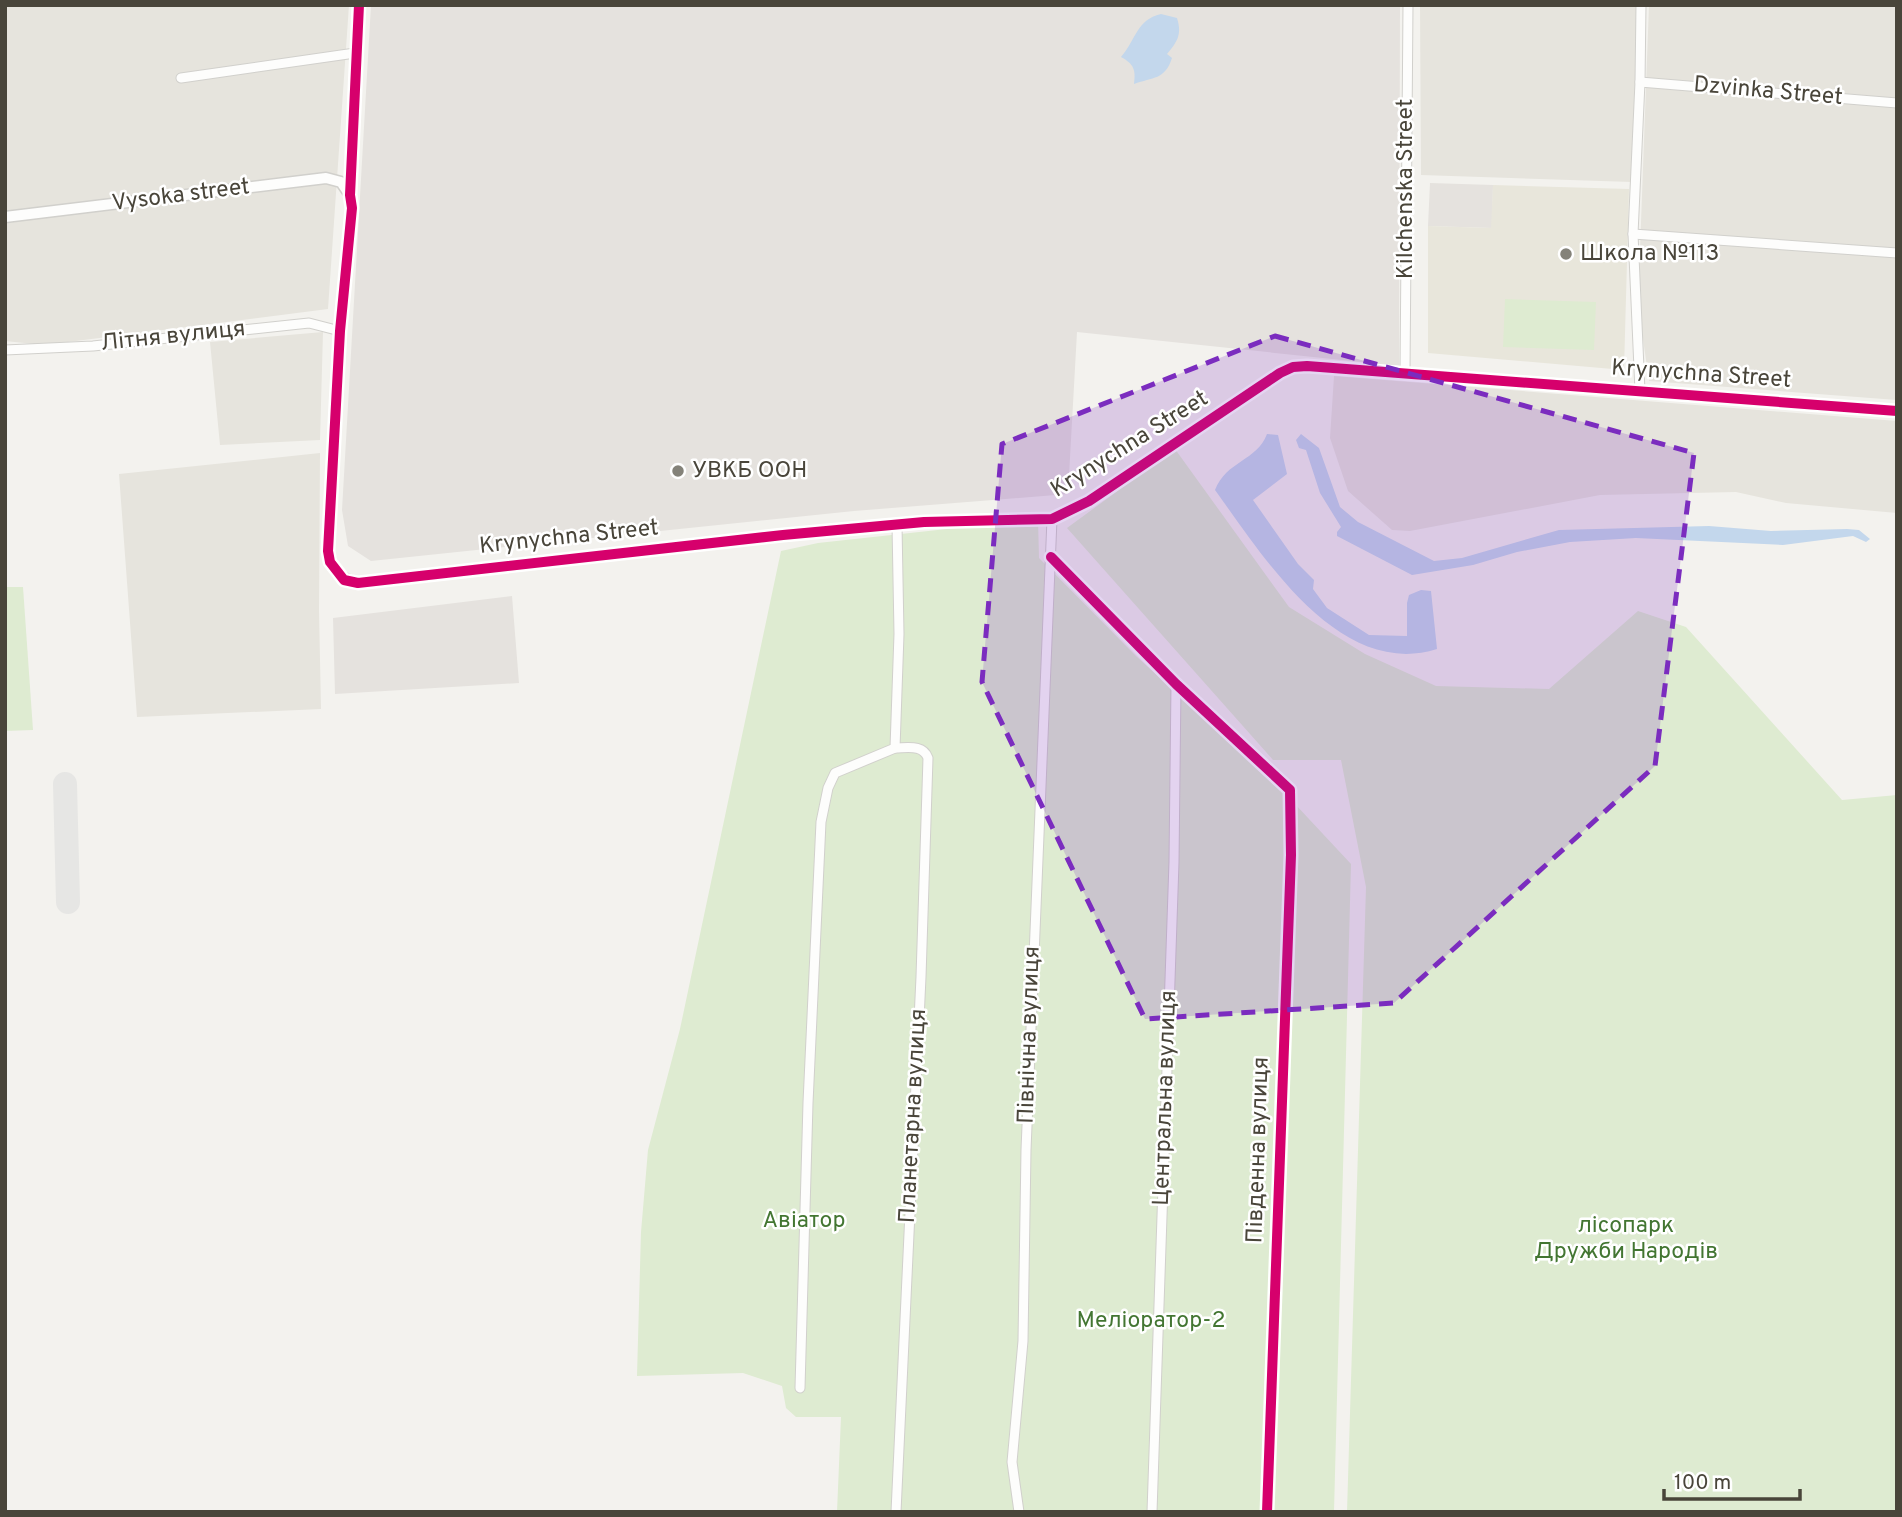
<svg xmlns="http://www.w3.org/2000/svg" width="1902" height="1517" font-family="Overpass,sans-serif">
<rect width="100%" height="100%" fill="#f3f2ee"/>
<g fill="#e6e4dd">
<polygon points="5,5 349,5 328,309 44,345 5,341"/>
<polygon points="1420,5 1640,5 1632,182 1421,175"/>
<polygon points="1649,5 1897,5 1897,400 1649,381 1638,304"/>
<polygon points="323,332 320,440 220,445 210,342"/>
<polygon points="1334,376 1897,421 1897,513 1786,503 1736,492 1600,495 1410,531 1392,530 1348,491 1330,438"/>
<polygon points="320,453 319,611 321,709 137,717 119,474"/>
</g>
<g fill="#e5e2de">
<polygon points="371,5 1400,5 1399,366 1077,332 1068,494 854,511 371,561 348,546 342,510"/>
<polygon points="1430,183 1493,185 1492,228 1428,226"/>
<polygon points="512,596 519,683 335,694 333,618"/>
</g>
<polygon fill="#e8e6db" points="1493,185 1629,189 1624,370 1428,353 1428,226 1491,228"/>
<g fill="#deebd1">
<polygon points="1505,299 1596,302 1594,350 1503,347"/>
<polygon points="1175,449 1289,607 1365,654 1436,686 1549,689 1638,611 1686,627 1842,800 1897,795 1897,1512 1347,1512 1366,887 1341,760 1273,760 1067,528"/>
<polygon points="1038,519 1039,558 1136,656 1281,789 1351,864 1334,1512 837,1512 841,1417 796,1417 786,1408 782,1386 743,1373 637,1376 641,1232 648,1150 680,1029 781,551 818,543"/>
<polygon points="5,587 23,587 33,730 5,731"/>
</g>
<g fill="#c3d7ec">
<path d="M1161 14 1177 18C1182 34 1178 41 1167 54L1172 58C1165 80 1153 77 1134 84 1136 70 1134 64 1121 57 1136 40 1136 20 1161 14Z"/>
<path d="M1267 434 1278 435 1287 474 1253 500 1298 564 1314 580 1313 589 1327 608 1369 635 1407 636V603L1409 595 1421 590 1431 591 1437 649C1339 680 1263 556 1215 490 1226 461 1257 461 1267 434Z"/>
<polygon points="1301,434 1319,448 1340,507 1358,522 1434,561 1462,558 1559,530 1709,526 1771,531 1847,529 1859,530 1870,539 1866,542 1853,536 1783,545 1636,538 1570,542 1517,552 1473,565 1412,575 1337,536 1337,532 1341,527 1320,493 1306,450 1299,448 1296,440"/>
</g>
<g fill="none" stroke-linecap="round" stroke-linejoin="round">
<polyline stroke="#e6e6e4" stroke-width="24" points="65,784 68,902"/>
<g stroke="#d1d0cc" stroke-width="11">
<g id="minor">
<polyline points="181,78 355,53"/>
<polyline points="1640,82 1897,103"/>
<polyline points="350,195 359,5"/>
<polyline points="1633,234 1897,253"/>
<polyline points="5,350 93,346 309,323 340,331"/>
<polyline points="1405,373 1408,5"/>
<polyline points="1640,391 1633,234 1640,82 1641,5"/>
<polyline points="1051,557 1176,684 1290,790 1291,855 1267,1512"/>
<path d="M895 748C907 748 923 744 928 758L921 977 896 1512"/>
<polyline points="800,1388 808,1103 821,822 828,788 835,773 895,748 899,634 897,525"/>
<polyline points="1019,1512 1012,1462 1023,1341 1026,1150 1052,519"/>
<polyline points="1152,1512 1174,862 1176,684"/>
</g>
</g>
<g stroke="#d1d0cc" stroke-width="13">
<path id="tertiary" d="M5 217 326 178 341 182 350 195 352 208 340 331 328 551C332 570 339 579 358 583L783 535 924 522 1052 519 1089 501 1280 373 1293 367 1307 366 1897 411"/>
</g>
<use href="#minor" stroke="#fdfdfc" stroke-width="9"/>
<use href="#tertiary" stroke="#fdfdfc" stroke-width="10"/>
<g stroke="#fff" stroke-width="15">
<g id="cycleway">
<polyline points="359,5 350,195 352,208 340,331 328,551 330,562 344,580 358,583 783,535 924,522 1052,519 1089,501 1280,373 1293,367 1307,366 1897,411"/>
<polyline points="1051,557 1176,684 1290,790 1291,855 1267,1512"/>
</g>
</g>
<use href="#cycleway" stroke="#d6006c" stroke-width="10"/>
</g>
<path fill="#7b2cbf" fill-opacity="0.2" stroke="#7b2cbf" stroke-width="5" stroke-dasharray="14 9" stroke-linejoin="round" d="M1275 336 1694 453 1655 766 1394 1003 1145 1019 982 682 1002 444Z"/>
<g fill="#848279" stroke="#fff" stroke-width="2.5">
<circle cx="1566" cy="254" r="7"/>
<circle cx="678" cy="471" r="7"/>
</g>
<g text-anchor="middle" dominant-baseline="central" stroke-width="5" stroke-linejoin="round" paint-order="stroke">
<g font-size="23" fill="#49453a" stroke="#fff">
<text transform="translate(1768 92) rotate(5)">Dzvinka Street</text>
<text transform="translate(1406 189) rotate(-90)">Kilchenska Street</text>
<text transform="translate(181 196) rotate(-7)">Vysoka street</text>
<text transform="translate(173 337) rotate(-6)">Літня вулиця</text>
<text transform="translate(1701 375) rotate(4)">Krynychna Street</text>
<text transform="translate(1130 445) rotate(-32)">Krynychna Street</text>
<text transform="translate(569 538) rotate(-6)">Krynychna Street</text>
<text transform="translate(1030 1035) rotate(-88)">Північна вулиця</text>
<text transform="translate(1166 1098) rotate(-88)">Центральна вулиця</text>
<text transform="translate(914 1116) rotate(-87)">Планетарна вулиця</text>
<text transform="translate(1259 1150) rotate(-88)">Південна вулиця</text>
</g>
<g font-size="23" fill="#49453a" stroke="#fff" text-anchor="start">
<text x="1580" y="254">Школа №113</text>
<text x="692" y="471">УВКБ ООН</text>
</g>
<g font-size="23" fill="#437632" stroke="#fff">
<text x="804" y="1221">Авіатор</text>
<text x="1626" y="1226">лісопарк<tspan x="1626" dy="26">Дружби Народів</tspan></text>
<text x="1151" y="1321">Меліоратор-2</text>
</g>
</g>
<rect width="1902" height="1517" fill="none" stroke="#49453a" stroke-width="14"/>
<path d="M1664 1489v10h136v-10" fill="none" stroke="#49453a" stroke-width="3.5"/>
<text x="1674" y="1489" font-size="21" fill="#49453a" stroke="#ffffff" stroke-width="5" paint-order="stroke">100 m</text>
</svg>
